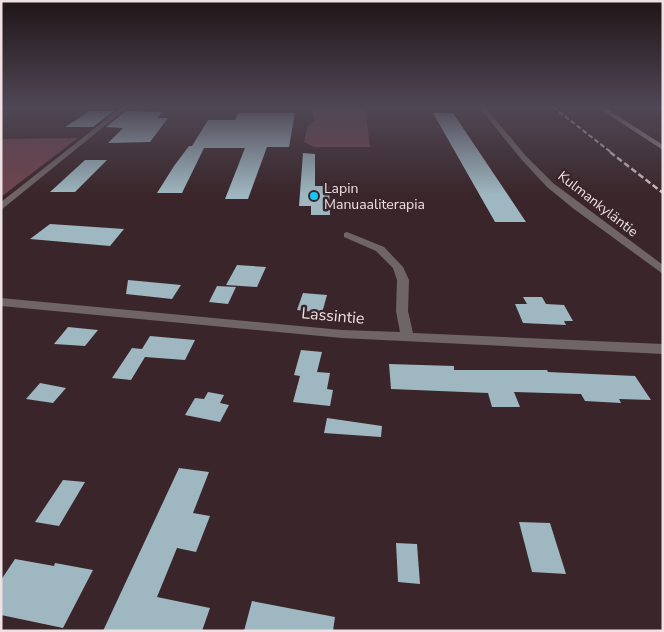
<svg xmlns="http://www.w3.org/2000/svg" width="664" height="632" font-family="'Nunito Sans',sans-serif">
<rect width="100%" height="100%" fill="#3a262a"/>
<g fill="#70434d">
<polygon points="274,107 365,107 370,147 314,147 304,142 307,128 315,119 312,111"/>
<polygon points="78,138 1,197 1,139"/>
</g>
<g fill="#9eb7c0">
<polygon points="90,111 114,111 93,127 65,127"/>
<polygon points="126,111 163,112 157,118 168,118 150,142 108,143 123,128 106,127"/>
<polygon points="238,113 295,113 289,147 267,147 248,199 225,199 245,148 204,148 182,193 157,193 174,166 189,146 192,146 208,120 235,120"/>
<polygon points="433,113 453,113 526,222 495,222"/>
<polygon points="303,153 315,154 315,186 329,186 330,215 311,215 311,206 299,206"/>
<polygon points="85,160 107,160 75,192 50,192"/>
<polygon points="50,224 124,229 110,246 30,239"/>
<polygon points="237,265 266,267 257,287 226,285"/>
<polygon points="128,280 181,285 172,299 126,294"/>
<polygon points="217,286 236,287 228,304 209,302"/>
<polygon points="303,293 327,295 322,313 297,310"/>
<polygon points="523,297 542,297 546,304 564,305 573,321 564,321 566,325 523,323 515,304 527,304"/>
<polygon points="68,327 98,330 85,346 54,344"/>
<polygon points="150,336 195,340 185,360 145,357 131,380 112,378 132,348 142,349"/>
<polygon points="301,350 322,352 317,372 330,373 327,389 333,390 330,406 293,402 300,376 294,375"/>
<polygon points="389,364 454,366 454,370 547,370 548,372 635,376 651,400 619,399 621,403 585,401 581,394 514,392 520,407 492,407 488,393 391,389"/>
<polygon points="40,383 66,388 53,403 26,399"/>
<polygon points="208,392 224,395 220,403 229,405 220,422 185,415 195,398 204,399"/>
<polygon points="327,418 382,426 381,437 324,433"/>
<polygon points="179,468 209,472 193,513 210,516 196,552 177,548 157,597 210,608 202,631 103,631"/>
<polygon points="63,480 85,482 59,526 35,522"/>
<polygon points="519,522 550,523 566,574 532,572"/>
<polygon points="396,543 417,544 420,584 398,582"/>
<polygon points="15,559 54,566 55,563 93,570 63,628 1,615 1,580"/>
<polygon points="252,601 335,617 333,631 244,631"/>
</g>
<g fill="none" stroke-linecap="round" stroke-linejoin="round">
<g fill="#6f6566" fill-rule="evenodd">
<polygon points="1,107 93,107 90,109 1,110"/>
<polygon points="122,107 128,107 1,210 1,202"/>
<polygon points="347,232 384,247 403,267 409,280 408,311 413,333 663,344 663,354 342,338 1,306 1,298 342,330 400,332 396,311 397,280 393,268 376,251 344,237 344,233"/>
</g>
<polygon fill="#6f6566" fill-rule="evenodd" points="479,107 485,107 526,156 553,183 663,265 663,274 574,209 547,187 521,159"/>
<polygon fill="#958487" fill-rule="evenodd" points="597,107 604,107 663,145 663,150"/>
<polyline stroke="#d0c1c4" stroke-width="2" stroke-dasharray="5 2.5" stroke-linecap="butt" points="553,107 612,153"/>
<polyline stroke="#d0c1c4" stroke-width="2.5" stroke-dasharray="6 3" stroke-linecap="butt" points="610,152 663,193"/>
</g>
<linearGradient id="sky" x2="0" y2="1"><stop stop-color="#201517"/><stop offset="0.55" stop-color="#4f4755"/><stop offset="1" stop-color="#4f4755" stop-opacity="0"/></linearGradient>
<rect width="664" height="195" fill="url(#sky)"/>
<circle fill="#0ecafa" stroke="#3a262a" stroke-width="2" cx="314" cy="196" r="5"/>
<g text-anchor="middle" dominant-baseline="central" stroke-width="5" stroke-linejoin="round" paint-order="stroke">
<g font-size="14" fill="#eee0e3" stroke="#3a262a" text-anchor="start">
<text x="324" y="188">Lapin<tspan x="324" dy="16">Manuaaliterapia</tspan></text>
</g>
<g font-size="14" fill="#eee0e3" stroke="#3a262a">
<text transform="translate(598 204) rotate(38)">Kulmankyläntie</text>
</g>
<g font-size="16" fill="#eee0e3" stroke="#3a262a">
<text transform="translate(333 316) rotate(5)">Lassintie</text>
</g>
</g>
<rect width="664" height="632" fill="none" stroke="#eee0e3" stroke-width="5"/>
</svg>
